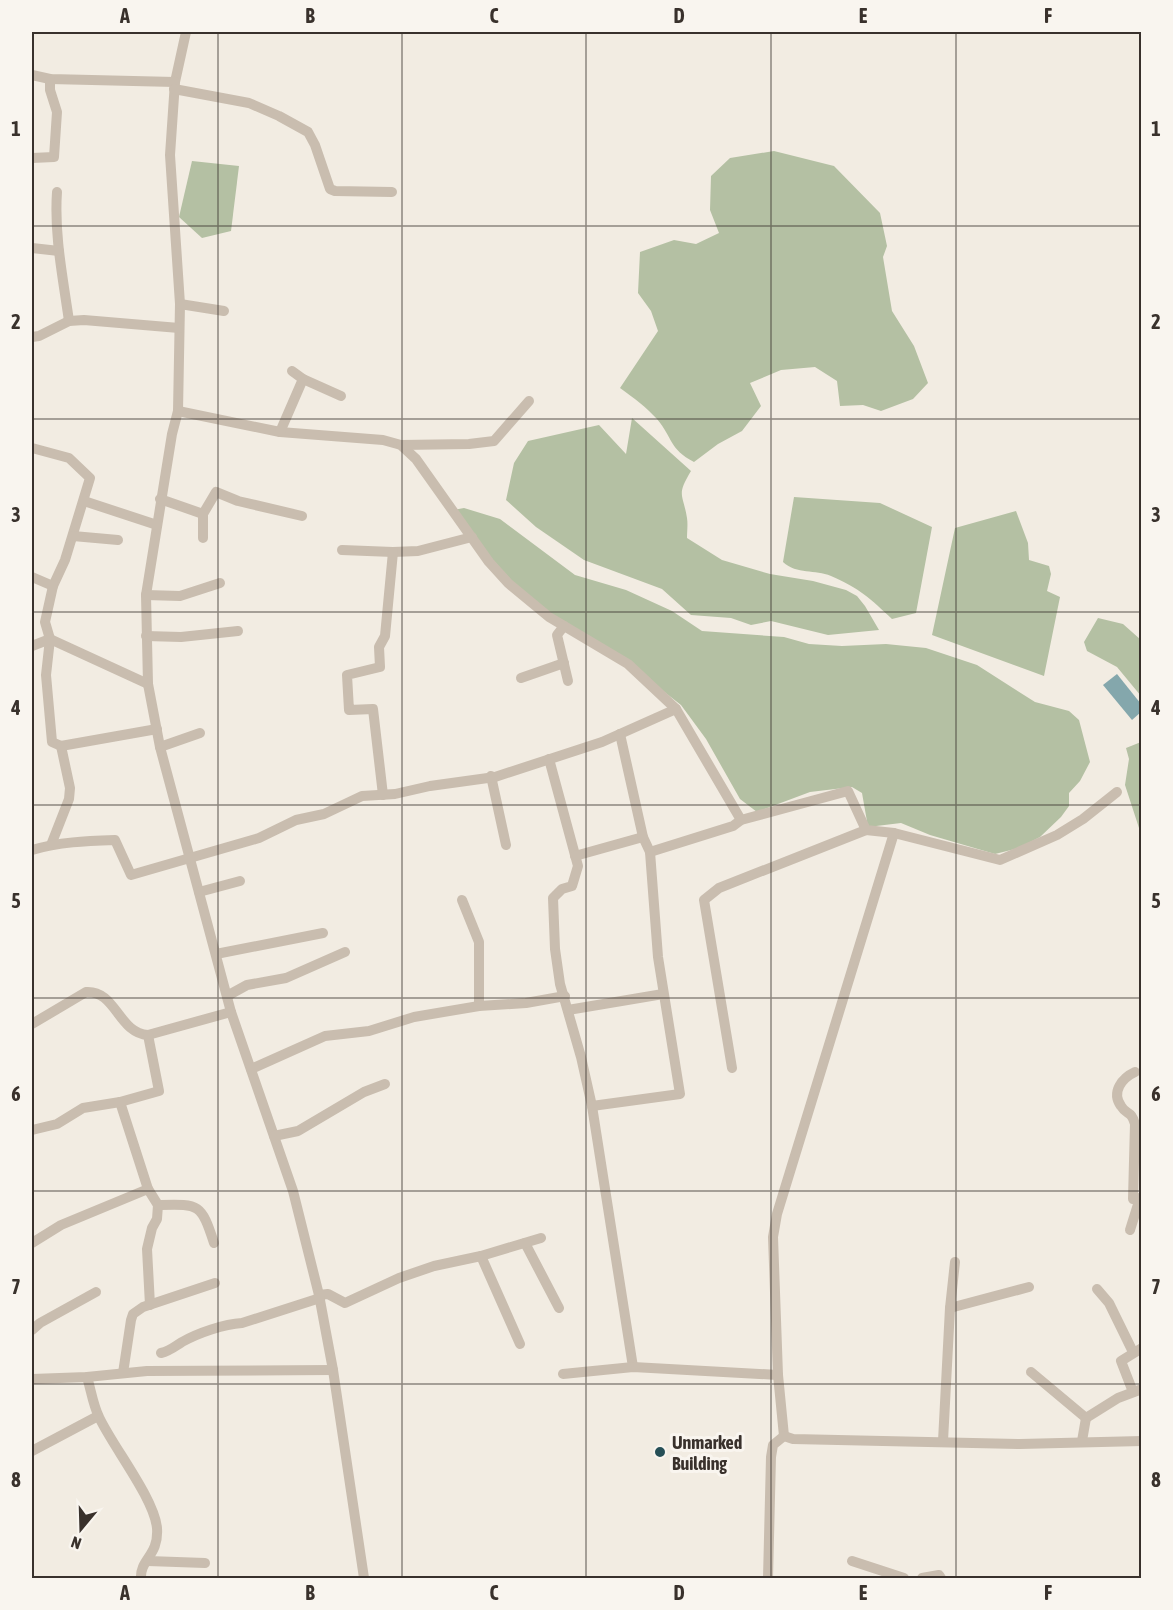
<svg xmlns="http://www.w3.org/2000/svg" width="1173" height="1610" font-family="'Asap Condensed',sans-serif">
<rect width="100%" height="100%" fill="#f2ece2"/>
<g fill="#b4c0a3">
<path d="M774 151 834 166 880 213 887 246 883 257 892 311 914 346 928 383 913 399 881 411 863 405 840 406 837 381 815 367 781 370 750 383 761 406 742 431 718 444 694 462C669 449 673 438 657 419 646 407 634 398 620 388L658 331 651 311 638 293 640 252 674 240 696 244 719 233 710 210 711 176 730 158Z"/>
<polygon points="192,161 239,166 231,231 202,238 179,217"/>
<path d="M632 418 691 471C676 496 683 493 687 518 688 524 687 532 687 538L722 560 770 574 813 581 846 590 857 596 865 606 879 630 828 635 771 621 751 625 731 618 691 615 662 589 584 560 536 527 506 500 514 463 528 441 599 425 626 454Z"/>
<path d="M794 497 880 503 932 527 916 613 892 619C871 599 859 588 831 576 815 569 797 575 783 562Z"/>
<polygon points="464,508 500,519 575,575 626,590 672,611 702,631 784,637 809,644 842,646 886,644 926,648 977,665 1035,702 1069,711 1079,720 1090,762 1080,781 1069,793 1069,806 1061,817 1040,837 1019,848 995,854 930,835 901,823 868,827 862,793 852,787 810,792 757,812 740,799 706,739 681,705 626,662 535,606 448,511"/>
<polygon points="1016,511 1028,543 1029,560 1049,566 1051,574 1047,591 1060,597 1044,676 932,635 955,528"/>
<polygon points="1098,618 1123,624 1141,640 1141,696 1117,667 1087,651 1084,642"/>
<polygon points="1141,742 1142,828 1139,828 1125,785 1129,759 1126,748"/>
</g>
<polygon fill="#84a7ac" points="1117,674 1141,704 1141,712 1132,720 1103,685"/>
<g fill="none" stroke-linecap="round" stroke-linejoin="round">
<g stroke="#c9bdaf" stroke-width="10">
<polyline points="186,32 175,82 170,155 180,304 178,411 172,434 146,595 148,684 160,747 231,1012 293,1191 319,1295 333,1370 364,1578"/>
<polyline points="32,75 50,79 175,82"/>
<polyline points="174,89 249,103 279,116 308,132 315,145 330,189 335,191 392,192"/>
<polyline points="32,158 54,157 57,112 50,90 50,79"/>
<path d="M57 192C54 235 63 278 69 321"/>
<polyline points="32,248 59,251"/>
<polyline points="180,304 224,311"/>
<polyline points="32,337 39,336 69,321 84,320 179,328"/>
<polyline points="292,371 303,379 341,396"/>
<polyline points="178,411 280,432 383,440 401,445 416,459 489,562 508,583 549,617 628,664 676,709 741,820"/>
<polyline points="280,432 303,379"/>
<polyline points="401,445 469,444 494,441 529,401"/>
<polyline points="32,448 69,458 90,478 65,560 53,586 45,622 50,639 46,675 52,742 61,746 157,729"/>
<polyline points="160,499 203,514"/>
<polyline points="84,501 157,525"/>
<polyline points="73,536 118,540"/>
<polyline points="203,538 203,514 216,492 238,501 302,516"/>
<polyline points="342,550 393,552 418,551 472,537"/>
<polyline points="32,577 53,586"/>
<polyline points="146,595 180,596 220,583"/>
<polyline points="564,626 557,635 568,681"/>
<polyline points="146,636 181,637 238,631"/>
<polyline points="32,646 50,639 148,684"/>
<polyline points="521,678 564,663"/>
<polyline points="160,747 200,733"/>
<polyline points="549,759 578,866 572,886 562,889 553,898 555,949 560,984 581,1057 592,1106 633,1367"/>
<polyline points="491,776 506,845"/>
<polyline points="383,795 373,709 349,710 347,675 380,667 379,647 385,636 393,552"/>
<polyline points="51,845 69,799 70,788 61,746"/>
<path d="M32 850C59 842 86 841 115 840L131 875 259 838 296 820 324 814 362 796 395 794 430 786 495 777 602 742 676 709"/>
<polyline points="650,852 733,826 741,820 848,791 866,830 894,833 1000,860 1057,835 1083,819 1117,792"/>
<polyline points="575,856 643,837"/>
<polyline points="199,892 240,881"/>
<polyline points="462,900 479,942 479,1006"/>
<polyline points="216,954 323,933"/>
<polyline points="227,996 247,985 286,978 345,952"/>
<polyline points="568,1010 663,994"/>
<path d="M32 1024 86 992C116 990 118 1033 148 1035L231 1012"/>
<polyline points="732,1068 704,900 719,888 866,830"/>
<polyline points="251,1069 325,1036 369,1031 414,1017 479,1006 526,1003 565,996"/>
<path d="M1135 1072C1122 1078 1111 1092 1121 1106 1127 1116 1131 1110 1135 1124L1133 1199 1142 1198"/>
<polyline points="120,1102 148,1189 158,1205 157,1219 152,1228 147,1249 150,1305"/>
<polyline points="592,1106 680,1094 658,957 650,852 643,837 620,734"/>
<polyline points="32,1130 57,1124 83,1108 120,1102 159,1091 148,1035"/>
<polyline points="274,1136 298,1131 364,1092 385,1084"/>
<path d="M158 1205C199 1204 201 1203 214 1243"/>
<polyline points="1130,1230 1140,1198"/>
<polyline points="32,1243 61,1225 148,1189"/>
<polyline points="525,1243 559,1308"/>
<polyline points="481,1256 520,1344"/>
<polyline points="1097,1289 1109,1303 1133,1352"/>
<polyline points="319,1295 328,1294 345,1303 399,1278 434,1266 481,1256 541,1238"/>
<polyline points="950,1308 1029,1287"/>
<polyline points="32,1330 40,1323 96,1292"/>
<path d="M161 1353C170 1351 174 1347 182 1342 198 1333 224 1324 242 1323L320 1298"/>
<polyline points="1031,1372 1086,1418"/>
<polyline points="123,1373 131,1320 133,1314 143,1307 215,1283"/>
<polyline points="563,1374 633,1367 778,1375"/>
<path d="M87 1377C91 1390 93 1405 99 1417 113 1447 154 1498 157 1528 159 1556 140 1559 141 1578"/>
<polyline points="32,1379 87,1377 147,1371 333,1370"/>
<polyline points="1133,1392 1121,1361 1142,1348"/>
<polyline points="1086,1418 1118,1398 1142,1389"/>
<polyline points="784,1436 778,1375 773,1237 777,1214 894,833"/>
<polyline points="943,1441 950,1308 955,1262"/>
<polyline points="1082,1441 1086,1418"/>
<polyline points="32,1451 98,1416"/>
<polyline points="148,1561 205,1563"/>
<polyline points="852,1561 904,1578"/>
<polyline points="768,1578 771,1457 773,1445 784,1436 793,1439 1020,1444 1142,1441"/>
<polyline points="922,1578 939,1575 941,1578"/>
</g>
</g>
<path fill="none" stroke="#39312c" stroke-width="1.5" stroke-opacity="0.55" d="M218 32V1578M402 32V1578M586 32V1578M771 32V1578M956 32V1578M32 226H1142M32 419H1142M32 612H1142M32 805H1142M32 998H1142M32 1191H1142M32 1384H1142"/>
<circle fill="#264f56" stroke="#f9f5ef" stroke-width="2" cx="660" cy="1452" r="6"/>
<g text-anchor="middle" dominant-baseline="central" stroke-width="6" stroke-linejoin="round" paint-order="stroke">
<g font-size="18" font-weight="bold" fill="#39312c" stroke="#f9f5ef" text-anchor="start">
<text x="672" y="1442">Unmarked<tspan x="672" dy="21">Building</tspan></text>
</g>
</g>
<rect width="1173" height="1610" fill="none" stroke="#f9f5ef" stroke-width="66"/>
<g transform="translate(81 1529) rotate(199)" stroke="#f9f5ef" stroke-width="4.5" paint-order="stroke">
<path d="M0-4.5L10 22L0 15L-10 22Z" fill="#39312c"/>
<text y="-9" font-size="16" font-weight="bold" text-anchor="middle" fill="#39312c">N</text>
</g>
<rect x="33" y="33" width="1107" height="1544" fill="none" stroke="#39312c" stroke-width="2"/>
<g font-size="20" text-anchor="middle" font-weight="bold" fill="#39312c">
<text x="125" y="23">A</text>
<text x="310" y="23">B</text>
<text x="494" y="23">C</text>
<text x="679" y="23">D</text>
<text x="863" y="23">E</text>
<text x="1048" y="23">F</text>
<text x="16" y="136">1</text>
<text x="1156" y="136">1</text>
<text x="16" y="329">2</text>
<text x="1156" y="329">2</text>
<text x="16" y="522">3</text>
<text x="1156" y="522">3</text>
<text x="16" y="715">4</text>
<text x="1156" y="715">4</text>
<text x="16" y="908">5</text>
<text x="1156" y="908">5</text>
<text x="16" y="1101">6</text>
<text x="1156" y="1101">6</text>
<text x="16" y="1294">7</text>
<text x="1156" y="1294">7</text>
<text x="16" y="1487">8</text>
<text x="1156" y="1487">8</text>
<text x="125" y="1600">A</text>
<text x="310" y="1600">B</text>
<text x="494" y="1600">C</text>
<text x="679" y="1600">D</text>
<text x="863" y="1600">E</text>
<text x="1048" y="1600">F</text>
</g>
</svg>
